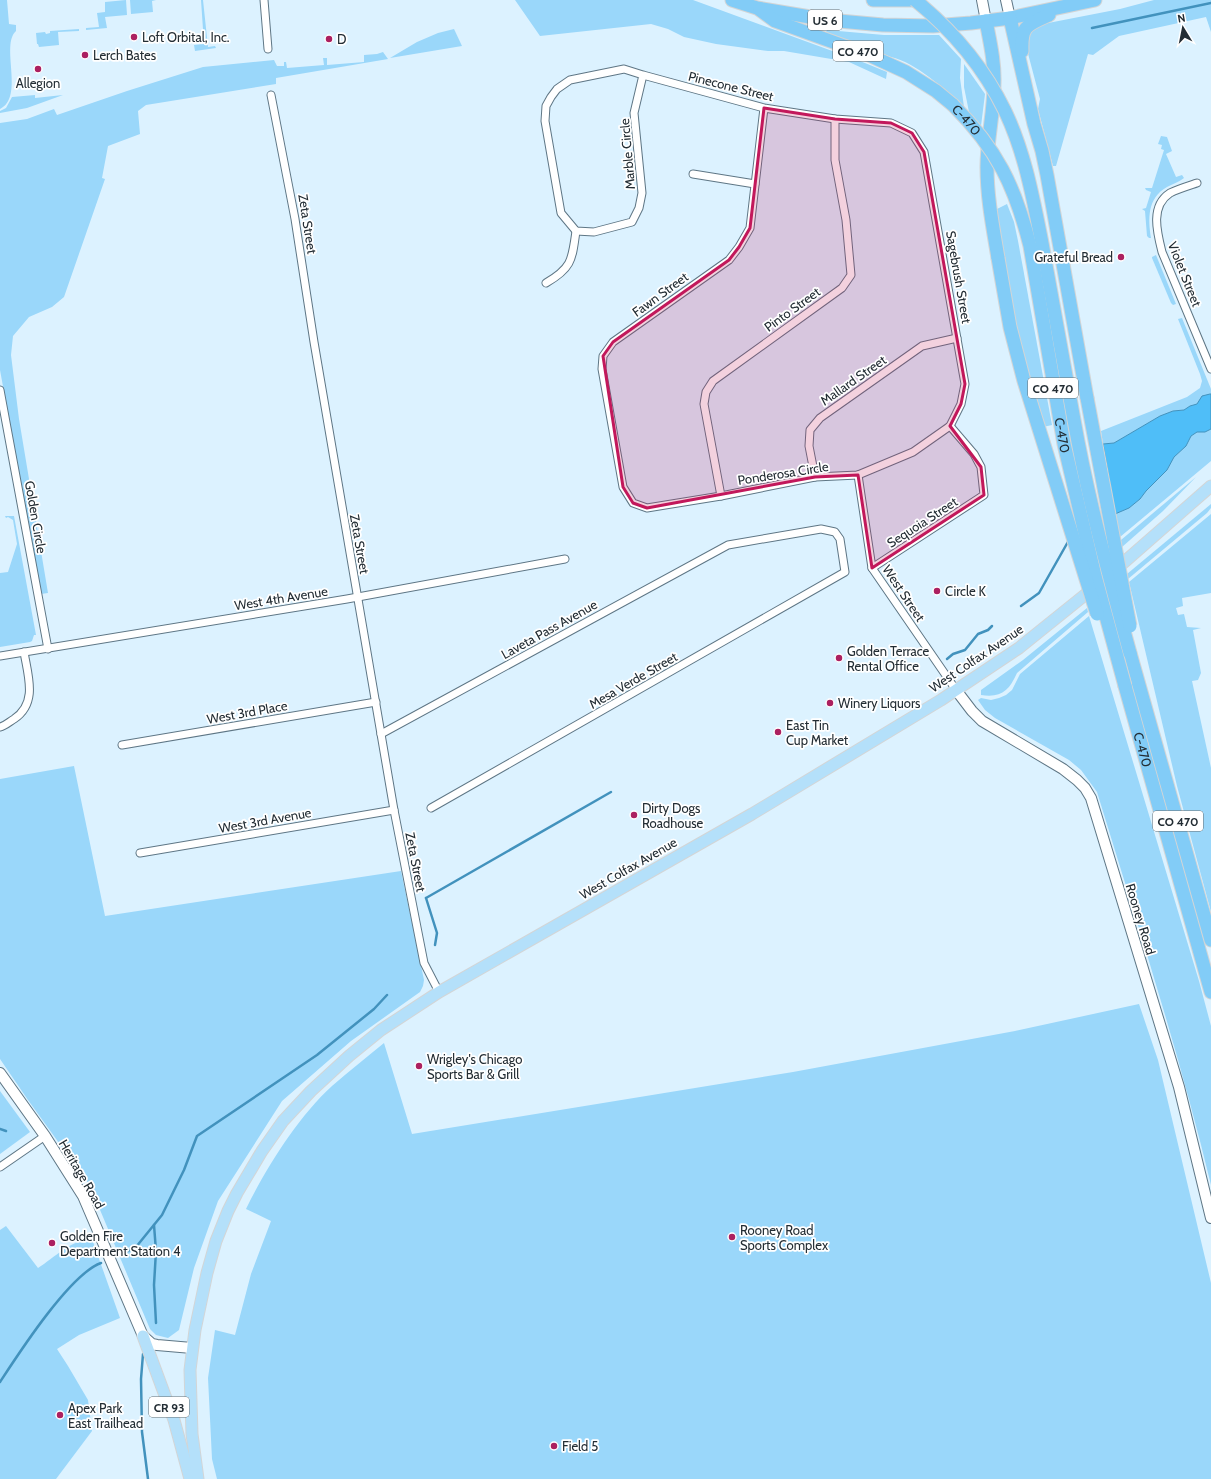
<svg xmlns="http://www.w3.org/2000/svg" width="1211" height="1479" font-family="Cabin,sans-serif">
<rect width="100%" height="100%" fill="#dcf2ff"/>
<g fill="#9ad7fa">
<path d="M0 0H7L9 24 16 25V31C0 45 25 97 0 109Z"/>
<polygon points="126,0 127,15 105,17 107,28 86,30 86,28 99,27 97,13 105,12 105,2"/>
<polygon points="130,0 156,0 152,1 153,12 131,14"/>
<polygon points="201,0 203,0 208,47 215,46 216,48 195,51 194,45 204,44"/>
<polygon points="515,0 693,0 865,63 887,72 886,79 849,62 784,51 768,51 716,44 684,37 668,29 651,24 540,36"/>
<polygon points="1154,0 1211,0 1211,32 1206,17 1119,36 1093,55 1088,54 1056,166 1053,166 1038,109 1040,99 1026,46 1031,31 1043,24 1120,9"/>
<polygon points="79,29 79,31 58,32 59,45 39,47 38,44 37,44 36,33 45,32 46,34 50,33 50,31"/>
<polygon points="454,29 462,46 390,58 417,42 438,33"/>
<path d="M827 30 884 35H939L961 59 960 78 964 107C946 90 915 62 891 57L826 32Z"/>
<polygon points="383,52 388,59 276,78 276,84 146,105 138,111 140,134 108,146 102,178 105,179 64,297 52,307 29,317 13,336 11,355 19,419 48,593 41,594 0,370 0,123 27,119 54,109 57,115 127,91 203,67 274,60 277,66 284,66 284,62 286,62 287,68 324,65 323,58 327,58 327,65 364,62 364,55 377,54"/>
<polygon points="964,64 985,94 981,126 969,112 964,87"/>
<polygon points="35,95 35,98 63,95 27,108 0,113 0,111 6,108 12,97"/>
<path d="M1161 136 1167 137 1172 151 1166 154 1176 177 1182 175 1184 178C1179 182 1172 184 1167 187 1147 198 1148 219 1151 238H1149L1147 236 1145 211 1142 209 1146 208 1151 192 1146 190 1145 188H1152L1164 150 1161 149 1162 145 1158 144Z"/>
<polygon points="1007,204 1014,222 1018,241 1052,425 1043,427 1025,368 1008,292 997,209"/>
<polygon points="1156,255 1176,304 1173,305 1171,303 1152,258 1152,257"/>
<polygon points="1182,318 1211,389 1211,394 1210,394 1197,404 1190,406 1184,410 1173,411 1160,416 1114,443 1103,444 1101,431 1187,397 1200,388 1202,381 1200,374 1178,319"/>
<polygon points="1211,429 1211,461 1120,537 1115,514 1129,508 1140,499 1146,491 1167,470 1174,457 1186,446 1191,436 1197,432 1205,432"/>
<polygon points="1196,477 1163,511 1122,547 1121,540"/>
<polygon points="1211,504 1211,508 1207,513 1128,579 1127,574"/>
<polygon points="1211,514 1211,593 1182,598 1183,606 1176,608 1178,615 1184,614 1187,627 1201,628 1193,630 1201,673 1198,680 1192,681 1211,768 1211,912 1177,786 1129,582"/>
<polygon points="5,516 14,516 36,635 34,635 32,641 30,642 0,647 0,573 8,572 17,544 13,520 8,517 6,518"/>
<path d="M1087 608 1088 612 1017 673C1009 691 1001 698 981 695V690L1023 660Z"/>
<path d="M1089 616 1199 981 1211 1026V1185C1179 1052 1137 923 1097 792L1081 770 1069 760 995 718 985 710 978 700 981 698 991 700 999 698 1006 695 1012 690 1020 674Z"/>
<polygon points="74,766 105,916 401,871 424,980 423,986 420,992 351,1041 282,1101 218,1201 194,1268 179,1330 168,1338 156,1335 150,1329 90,1186 28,1100 0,1059 0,779"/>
<path d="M1139 1004 1158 1060 1211 1283V1479H217L212 1459 208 1378 215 1330 235 1335 251 1274 271 1221 246 1209C266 1168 298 1117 332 1086 349 1071 367 1057 384 1043L412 1134 793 1072 1015 1031Z"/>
<polygon points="0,1091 30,1132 0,1154"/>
<path d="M6 1226 38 1268C54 1258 72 1239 92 1239L120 1318 79 1335 57 1349 68 1366 88 1400 92 1431 56 1479H0V1230Z"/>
</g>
<polygon fill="#4fbef8" stroke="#4292bd" points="1210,394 1211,394 1211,429 1205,432 1197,432 1191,436 1186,446 1174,457 1167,470 1146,491 1140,499 1129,508 1115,514 1103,444 1114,443 1160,416 1173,411 1184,410 1190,406 1197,404 1202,396"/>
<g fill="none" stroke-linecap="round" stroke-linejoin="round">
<g stroke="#4292bd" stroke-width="2.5">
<polyline points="1092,28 1211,3"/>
<polyline points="1021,606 1039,593 1069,540"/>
<polyline points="947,659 953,654 965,650 978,634 988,630 992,626"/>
<polyline points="426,898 611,792"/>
<polyline points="426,898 437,933 435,945"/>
<polyline points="0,1129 6,1131"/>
<polyline points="154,1225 156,1251 154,1285 156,1323"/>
<polyline points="119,1255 136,1247 162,1215 184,1170 197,1136 317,1055 374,1009 387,995"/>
<polyline points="143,1354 141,1379 142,1432 148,1479"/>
<path d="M0 1382C19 1353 70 1274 101 1263"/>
</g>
<g stroke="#5e7685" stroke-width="9">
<g id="street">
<polyline points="264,0 268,49"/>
<polyline points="643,75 634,113 642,193 639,208 632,222 594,232 576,231 561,213 545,121 546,106 551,97 557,89 570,80 624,69 643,75 764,108 835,119 891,123 912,133 924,152 965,384 961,404 950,426 913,452 858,475 815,477 721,496 647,508 633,503 623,487 602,369 603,356 613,342 729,260 739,247 750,228 764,108"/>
<polyline points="271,95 295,219 314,342 394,810 424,963 439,992"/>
<polyline points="693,174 755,184"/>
<path d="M1197 183C1188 186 1178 189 1170 193 1150 206 1157 232 1162 252L1211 369"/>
<path d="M546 283C572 268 572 260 576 231"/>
<polyline points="0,390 48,649"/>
<polyline points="858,475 872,568 956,690"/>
<polyline points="815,477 809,446 810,430 820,418 922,346 957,338"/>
<polyline points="721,496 704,404 706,392 713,381 842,288 851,275 846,220 835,160 835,119"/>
<polyline points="872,568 984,495 981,467 974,454 950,426"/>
<polyline points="0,656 347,599 565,559"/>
<path d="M0 727C5 726 9 722 14 719 38 703 28 676 24 652"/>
<polyline points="381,734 728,545 821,529 835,532 840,539 845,572 431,808"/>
<polyline points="122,745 376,702"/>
<polyline points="140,853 394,810"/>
<polyline points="0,1167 45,1136"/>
</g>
</g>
<g stroke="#5e7685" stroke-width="12">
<g id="secondary">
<polyline points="982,0 986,21"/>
<polyline points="1006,0 1010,18"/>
<polyline points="956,690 972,711 982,721 1063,769 1077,780 1085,788 1091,798 1179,1087 1211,1218"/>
<polyline points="0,1073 45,1136 83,1196 143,1336 152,1344 157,1345 192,1348"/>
</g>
</g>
<g stroke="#d3d5d6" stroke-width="13">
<g id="primary">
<polyline points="1114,571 1211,486"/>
<polyline points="143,1336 174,1420 190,1479"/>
<polyline points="198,1479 192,1434 190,1370 195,1330 207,1273 216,1241 228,1211 237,1193 262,1151 283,1121 311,1091 349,1056 381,1030 439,992 752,814 941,700 1019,648 1096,586"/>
</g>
</g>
<g stroke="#d3d5d6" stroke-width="15">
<g id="highway">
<polyline points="732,0 757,8 828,20 883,25 933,26 971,23 1010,18 1095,0"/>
<polyline points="873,0 919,0"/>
<polyline points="760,10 775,21 869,55 906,72 936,91 953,105"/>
<polyline points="1010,18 1034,124 1042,151 1047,175 1087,398"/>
<path d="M986 21C990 42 995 63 994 85 994 112 987 139 987 167 987 198 993 228 998 258"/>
<path d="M1022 51C1021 25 1027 25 1049 15"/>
<polyline points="1130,653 1211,940"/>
<path id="s1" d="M1125 686 1211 992"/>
</g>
</g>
<use href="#street" stroke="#fff" stroke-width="7"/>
<use href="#secondary" stroke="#fff" stroke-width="10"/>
<use href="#primary" stroke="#b4e0fa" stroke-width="11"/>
<use href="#highway" stroke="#82ccf7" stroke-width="13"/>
<g stroke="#d3d5d6" stroke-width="15" stroke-linecap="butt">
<g id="highway-bridge">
<path d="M915 0C952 30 984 68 1005 111 1025 153 1033 198 1042 243 1053 302 1063 361 1074 420 1088 499 1109 576 1130 653"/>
<path id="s2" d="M953 105C997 149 1015 186 1030 246L1064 444 1095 576 1125 686"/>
<polyline points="998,258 1010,327 1024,381 1097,614"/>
<polyline points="1087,398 1130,626"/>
</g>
</g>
<use href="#highway-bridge" stroke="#82ccf7" stroke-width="13"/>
</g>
<path fill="#c2185b" fill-opacity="0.2" stroke="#c2185b" stroke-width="3" stroke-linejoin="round" d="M764 108 835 119 891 123 912 133 924 152 965 384 961 404 950 426 981 467 984 495 872 568 858 475 815 477 647 508 633 503 623 487 603 356 613 342 729 260 739 247 750 228Z"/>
<g fill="#ac2060" stroke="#fff" stroke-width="1.5">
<circle cx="134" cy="37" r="4"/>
<circle cx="329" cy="39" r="4"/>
<circle cx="85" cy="55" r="4"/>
<circle cx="38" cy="69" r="4"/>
<circle cx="1121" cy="257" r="4"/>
<circle cx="937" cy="591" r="4"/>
<circle cx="839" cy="658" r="4"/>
<circle cx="830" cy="703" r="4"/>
<circle cx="778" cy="732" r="4"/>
<circle cx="634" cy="815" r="4"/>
<circle cx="419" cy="1066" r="4"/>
<circle cx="732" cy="1237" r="4"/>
<circle cx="52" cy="1243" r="4"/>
<circle cx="60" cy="1415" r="4"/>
<circle cx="554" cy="1446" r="4"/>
</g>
<g text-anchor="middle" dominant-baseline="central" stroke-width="3.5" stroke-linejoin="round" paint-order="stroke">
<g fill="#fff" stroke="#656c71" stroke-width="1">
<rect x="808" y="10" width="34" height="20" rx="3"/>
<rect x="833" y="41" width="50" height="20" rx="3"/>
<rect x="1028" y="378" width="50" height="20" rx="3"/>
<rect x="1153" y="811" width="50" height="20" rx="3"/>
<rect x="149" y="1397" width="40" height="20" rx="3"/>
</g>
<g font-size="12" font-weight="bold" fill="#232d34">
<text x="825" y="20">US 6</text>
<text x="858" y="51">CO 470</text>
<text x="1053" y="388">CO 470</text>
<text x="1178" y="821">CO 470</text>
<text x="169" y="1407">CR 93</text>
</g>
<g font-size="13" fill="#232d34" stroke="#fff" text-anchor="start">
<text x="142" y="37">Loft Orbital, Inc.</text>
<text x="337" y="39">D</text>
<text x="93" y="55">Lerch Bates</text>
<text x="38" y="83" text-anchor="middle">Allegion</text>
<text x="1113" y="257" text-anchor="end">Grateful Bread</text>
<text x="945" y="591">Circle K</text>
<text x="847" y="651">Golden Terrace<tspan x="847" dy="15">Rental Office</tspan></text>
<text x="838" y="703">Winery Liquors</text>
<text x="786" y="725">East Tin<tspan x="786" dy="15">Cup Market</tspan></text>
<text x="642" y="808">Dirty Dogs<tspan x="642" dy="15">Roadhouse</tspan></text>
<text x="427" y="1059">Wrigley's Chicago<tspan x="427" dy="15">Sports Bar &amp; Grill</tspan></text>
<text x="740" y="1230">Rooney Road<tspan x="740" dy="15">Sports Complex</tspan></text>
<text x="60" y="1236">Golden Fire<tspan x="60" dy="15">Department Station 4</tspan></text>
<text x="68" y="1408">Apex Park<tspan x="68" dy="15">East Trailhead</tspan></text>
<text x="562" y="1446">Field 5</text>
</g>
<g font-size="13" fill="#232d34" stroke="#fff">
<text transform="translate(731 86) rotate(14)">Pinecone Street</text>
<text stroke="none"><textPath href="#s2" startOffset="20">C-470</textPath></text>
<text transform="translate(627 154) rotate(-95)">Marble Circle</text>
<text transform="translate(308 224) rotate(81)">Zeta Street</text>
<text transform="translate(1185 274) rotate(68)">Violet Street</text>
<text transform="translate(959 277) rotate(80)">Sagebrush Street</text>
<text transform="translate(660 294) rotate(-36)">Fawn Street</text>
<text transform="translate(792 309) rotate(-36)">Pinto Street</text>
<text transform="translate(853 380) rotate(-35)">Mallard Street</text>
<text stroke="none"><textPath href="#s2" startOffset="355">C-470</textPath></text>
<text transform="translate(783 473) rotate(-9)">Ponderosa Circle</text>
<text transform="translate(36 517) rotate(80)">Golden Circle</text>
<text transform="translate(922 522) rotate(-33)">Sequoia Street</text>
<text transform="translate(360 544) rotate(80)">Zeta Street</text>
<text transform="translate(904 593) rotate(56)">West Street</text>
<text transform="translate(281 598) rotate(-9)">West 4th Avenue</text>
<text transform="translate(549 629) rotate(-29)">Laveta Pass Avenue</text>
<text transform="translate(976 658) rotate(-34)">West Colfax Avenue</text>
<text transform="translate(633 680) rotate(-30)">Mesa Verde Street</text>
<text transform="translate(247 712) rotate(-10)">West 3rd Place</text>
<text stroke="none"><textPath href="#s1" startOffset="66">C-470</textPath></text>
<text transform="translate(265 820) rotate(-10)">West 3rd Avenue</text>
<text transform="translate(416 862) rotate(79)">Zeta Street</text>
<text transform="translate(628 868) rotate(-30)">West Colfax Avenue</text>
<text transform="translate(1141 919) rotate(73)">Rooney Road</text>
<text transform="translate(82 1174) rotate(60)">Heritage Road</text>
</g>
</g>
<g transform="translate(1183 28) rotate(350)" stroke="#ffffff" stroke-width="3" paint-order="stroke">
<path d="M0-3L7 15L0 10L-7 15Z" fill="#232d34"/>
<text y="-6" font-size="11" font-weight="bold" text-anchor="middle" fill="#232d34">N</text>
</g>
</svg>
